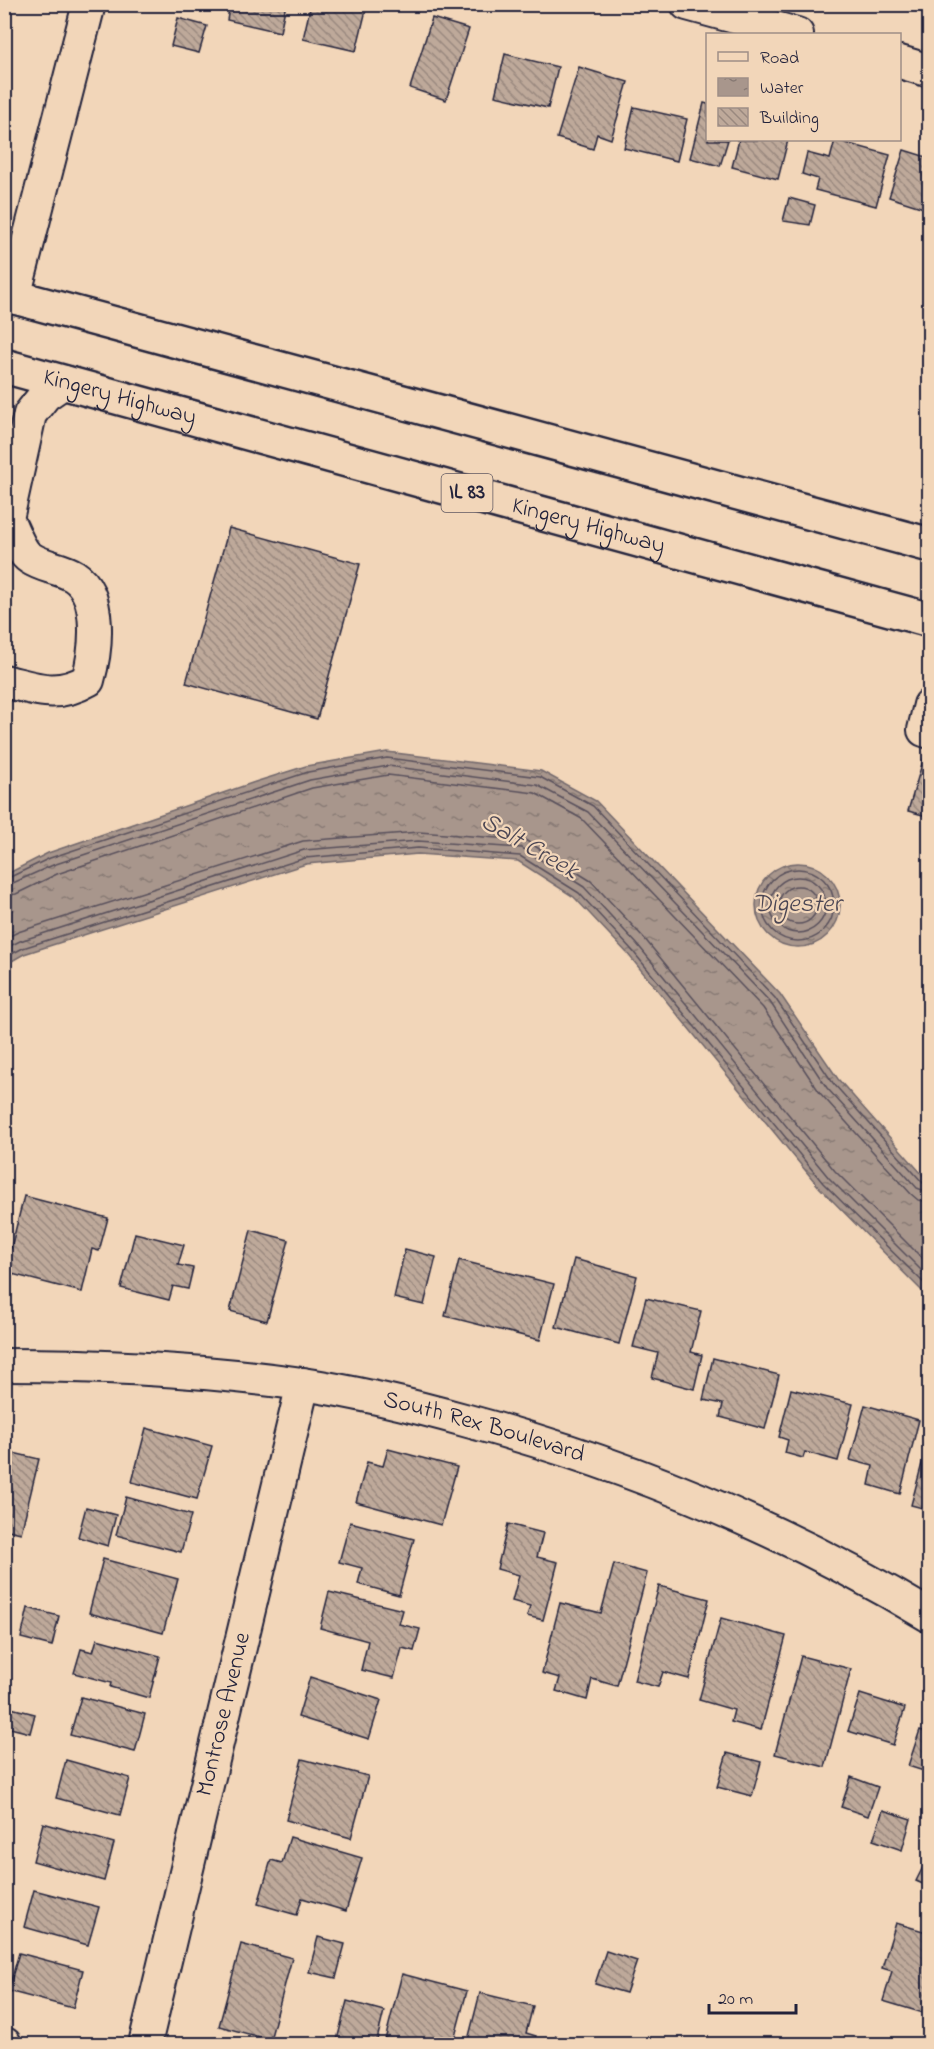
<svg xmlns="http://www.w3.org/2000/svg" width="934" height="2049" font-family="'Indie Flower',sans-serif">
<defs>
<pattern id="water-ripples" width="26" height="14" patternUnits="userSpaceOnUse" patternTransform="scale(1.5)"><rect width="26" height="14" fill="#a8968c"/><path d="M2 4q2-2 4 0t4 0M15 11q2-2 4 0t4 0" fill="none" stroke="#887a74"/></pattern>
<pattern id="building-back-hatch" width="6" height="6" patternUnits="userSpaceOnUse" patternTransform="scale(1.5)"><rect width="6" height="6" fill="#bea99a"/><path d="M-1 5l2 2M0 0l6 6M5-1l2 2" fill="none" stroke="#9a897f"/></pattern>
</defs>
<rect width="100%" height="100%" fill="#f2d6b9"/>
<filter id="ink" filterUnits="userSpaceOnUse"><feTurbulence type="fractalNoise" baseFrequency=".0167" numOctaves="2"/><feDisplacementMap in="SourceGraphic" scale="12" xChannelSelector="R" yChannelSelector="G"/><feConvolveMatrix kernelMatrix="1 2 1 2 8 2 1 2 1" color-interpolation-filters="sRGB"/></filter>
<g filter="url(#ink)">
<g fill="url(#water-ripples)" stroke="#72686c" stroke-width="1.5">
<polygon points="387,752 541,771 596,801 780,994 838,1079 929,1182 929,1298 819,1187 627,953 574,897 518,861 418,854 306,864 24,954 5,965 5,875 48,853 255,782 306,766"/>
<circle cx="798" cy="905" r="42"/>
</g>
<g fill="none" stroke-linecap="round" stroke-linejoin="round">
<g stroke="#58505b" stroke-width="1.5">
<circle cx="798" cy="905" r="36"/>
<circle cx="798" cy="905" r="28"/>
<polyline points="4,880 50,858 308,772 387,758 540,777 593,806 775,998 833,1083 923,1183 930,1185"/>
<circle cx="798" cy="905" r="19"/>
<polyline points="4,887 53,865 310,780 388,766 537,785 588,812 770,1002 827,1088 917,1188 930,1193"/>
<polyline points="4,896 16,894 57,874 312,788 388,775 535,793 582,819 763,1008 820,1093 911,1194 918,1200 930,1202"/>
<polyline points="4,939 18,932 303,841 419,832 525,840 591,881 644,938 835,1171 930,1266"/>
<polyline points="4,949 20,941 304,850 418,841 522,848 584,887 637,944 829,1178 930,1279"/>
<polyline points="4,958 23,948 305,858 418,848 520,856 579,893 631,949 823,1183 930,1289"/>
</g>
</g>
<g fill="url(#building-back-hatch)" stroke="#22223b" stroke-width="1.5">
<polygon points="230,4 286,4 280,32 227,20"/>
<polygon points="311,4 344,4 366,10 356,51 303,39"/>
<polygon points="178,18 207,26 199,53 171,46"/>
<polygon points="432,18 469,29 446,100 410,88"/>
<polygon points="505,54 558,67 548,108 495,96"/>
<polygon points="579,67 628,82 611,139 597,134 593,149 557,138"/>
<polygon points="704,103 708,104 708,140 728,140 720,166 690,158"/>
<polygon points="634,107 687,119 677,161 624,148"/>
<polygon points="736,140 788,140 778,179 732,167 739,140"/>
<polygon points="835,140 890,155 876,206 815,190 818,179 802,174 807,153 830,159"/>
<polygon points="904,150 930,158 930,210 889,197"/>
<polygon points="789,198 815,205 810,225 783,221"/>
<polygon points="229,528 360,564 317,719 186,683"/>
<polygon points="927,747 930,747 930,817 908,811"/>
<polygon points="24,1196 108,1218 99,1251 92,1249 82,1292 4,1272 4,1246 11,1248"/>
<polygon points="251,1230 289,1240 267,1321 230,1311"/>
<polygon points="135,1233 184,1245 178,1265 193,1268 188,1289 173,1286 169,1300 121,1288"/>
<polygon points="405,1249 436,1257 424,1305 394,1298"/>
<polygon points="574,1259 637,1276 619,1344 556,1327"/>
<polygon points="459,1260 554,1284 540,1340 445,1316"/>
<polygon points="646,1298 701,1311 691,1352 702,1355 694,1389 652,1378 658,1353 633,1347"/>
<polygon points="713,1358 779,1375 765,1429 720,1417 723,1404 703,1400"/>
<polygon points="791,1389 853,1404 838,1461 805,1452 803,1458 785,1453 788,1440 779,1437"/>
<polygon points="865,1405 919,1420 900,1494 869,1485 873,1466 850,1460"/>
<polygon points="146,1428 212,1446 197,1499 132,1482"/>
<polygon points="929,1437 930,1437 930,1510 911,1505"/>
<polygon points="388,1449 457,1467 441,1525 356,1502 367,1462 383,1466"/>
<polygon points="9,1452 39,1459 21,1533 4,1529 4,1469"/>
<polygon points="126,1497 191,1515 181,1552 116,1535"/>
<polygon points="86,1507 116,1515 108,1546 78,1537"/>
<polygon points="350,1522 414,1539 399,1595 358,1584 362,1568 339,1562"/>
<polygon points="508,1524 543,1533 537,1557 558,1562 543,1620 527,1616 530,1606 512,1601 519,1575 497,1569"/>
<polygon points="103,1559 178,1579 163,1633 89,1613"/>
<polygon points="614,1564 647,1573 617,1686 592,1679 587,1700 556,1691 560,1678 542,1673 560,1603 601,1613"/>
<polygon points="659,1586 709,1599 689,1679 663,1672 658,1687 634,1681"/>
<polygon points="329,1592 403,1610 399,1624 420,1629 414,1651 402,1648 394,1678 361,1670 368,1641 320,1628"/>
<polygon points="28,1608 59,1616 52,1646 21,1638"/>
<polygon points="721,1618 786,1636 761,1730 731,1722 734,1710 699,1700"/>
<polygon points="97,1639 160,1656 149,1698 110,1687 111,1683 74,1673 81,1649 93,1652"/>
<polygon points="801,1656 851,1669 825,1767 775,1754"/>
<polygon points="310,1677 381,1700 369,1739 298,1717"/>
<polygon points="860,1694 905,1708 893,1745 848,1731"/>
<polygon points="81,1697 145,1714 135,1752 70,1735"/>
<polygon points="11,1708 35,1714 30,1733 6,1727"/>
<polygon points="920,1730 930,1733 930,1773 908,1766"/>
<polygon points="727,1753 761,1762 752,1796 717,1787"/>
<polygon points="302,1759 368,1776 351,1838 286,1820"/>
<polygon points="66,1760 130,1778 120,1815 56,1798"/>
<polygon points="851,1777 878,1787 868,1816 841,1807"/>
<polygon points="883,1810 911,1819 902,1850 873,1840"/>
<polygon points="43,1823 114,1843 104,1881 33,1861"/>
<polygon points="290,1837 362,1858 346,1911 302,1898 297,1915 258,1904 271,1860 282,1863"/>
<polygon points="930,1853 930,1887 916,1881"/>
<polygon points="34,1890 99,1907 88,1945 24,1927"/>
<polygon points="896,1923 930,1933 930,2015 883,2001 892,1971 882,1968"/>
<polygon points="318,1937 345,1944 336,1978 309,1972"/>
<polygon points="241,1944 292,1958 270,2040 219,2026"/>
<polygon points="606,1951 637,1961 626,1993 595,1984"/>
<polygon points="19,1953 83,1970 73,2008 8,1991"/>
<polygon points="402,1974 467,1991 453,2044 384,2044"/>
<polygon points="480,1993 533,2006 526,2033 536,2036 533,2044 467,2044"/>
<polygon points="347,2001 384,2011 376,2044 336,2044"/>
<polygon points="556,2036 578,2043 578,2044 553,2044"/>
</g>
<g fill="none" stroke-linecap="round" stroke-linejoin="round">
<g stroke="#22223b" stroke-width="36">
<g id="minor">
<polyline points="687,4 797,34"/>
<polyline points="900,62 930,71"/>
<polyline points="14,297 89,4"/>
<path d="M4 681C37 689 57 698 88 680 96 652 103 595 74 576 61 568 43 567 30 558 20 552 13 530 7 519L30 414 45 395 64 382"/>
<polyline points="930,705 924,730 930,732"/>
<path id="s1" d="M4 1365C104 1365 203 1370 302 1384 357 1392 414 1406 468 1421 631 1465 785 1529 930 1616"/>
<polyline points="4,2044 5,2044"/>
<path id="s2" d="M145 2044 303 1384"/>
</g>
</g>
<g stroke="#22223b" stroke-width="38">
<g id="highway">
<polyline points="4,294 930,545"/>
<path id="s3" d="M4 366 930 620"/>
</g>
</g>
<use href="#minor" stroke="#f2d6b9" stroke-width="32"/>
<use href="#highway" stroke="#f2d6b9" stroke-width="33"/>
</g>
</g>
<g text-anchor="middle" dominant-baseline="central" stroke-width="4.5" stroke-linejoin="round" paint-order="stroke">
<rect fill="#f2d6b9" stroke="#605861" stroke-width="1.5" x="441.5" y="474" width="51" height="38" rx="4.5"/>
<g font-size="22" font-weight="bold" fill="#22223b">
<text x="467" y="493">IL 83</text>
</g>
<g font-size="24" fill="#22223b" stroke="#f2d6b9">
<text stroke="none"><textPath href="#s3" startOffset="120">Kingery Highway</textPath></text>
<text stroke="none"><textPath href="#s3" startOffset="606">Kingery Highway</textPath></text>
<text stroke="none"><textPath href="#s1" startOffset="486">South Rex Boulevard</textPath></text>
<text stroke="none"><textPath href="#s2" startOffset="339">Montrose Avenue</textPath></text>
</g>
<g font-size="26" font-style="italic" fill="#4a4553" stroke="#f2d6b9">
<text transform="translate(529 847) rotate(30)">Salt Creek</text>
<text x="797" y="905">Digester</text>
</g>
</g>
<rect width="934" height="2049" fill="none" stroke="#f2d6b9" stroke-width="24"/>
<rect x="12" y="12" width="910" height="2025" fill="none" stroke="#22223b" stroke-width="2" filter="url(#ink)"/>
<rect x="706" y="33" width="195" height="108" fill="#f2d6b9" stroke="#9f8e87" stroke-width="1.5"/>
<rect x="718" y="52" width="30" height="9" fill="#f2d6b9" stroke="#9f8e87" stroke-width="1.5"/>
<text x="760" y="63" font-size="18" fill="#22223b">Road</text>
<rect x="718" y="78" width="30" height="18" fill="url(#water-ripples)" stroke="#9f8e87" stroke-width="1.5"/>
<text x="760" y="93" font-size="18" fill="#22223b">Water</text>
<rect x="718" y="108" width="30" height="18" fill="url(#building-back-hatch)" stroke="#9f8e87" stroke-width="1.5"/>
<text x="760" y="123" font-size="18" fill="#22223b">Building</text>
<path d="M709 2004v9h87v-9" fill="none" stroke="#22223b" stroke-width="3"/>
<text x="718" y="2004" font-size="18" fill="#22223b" stroke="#f2d6b9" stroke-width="4.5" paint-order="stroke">20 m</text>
</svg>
